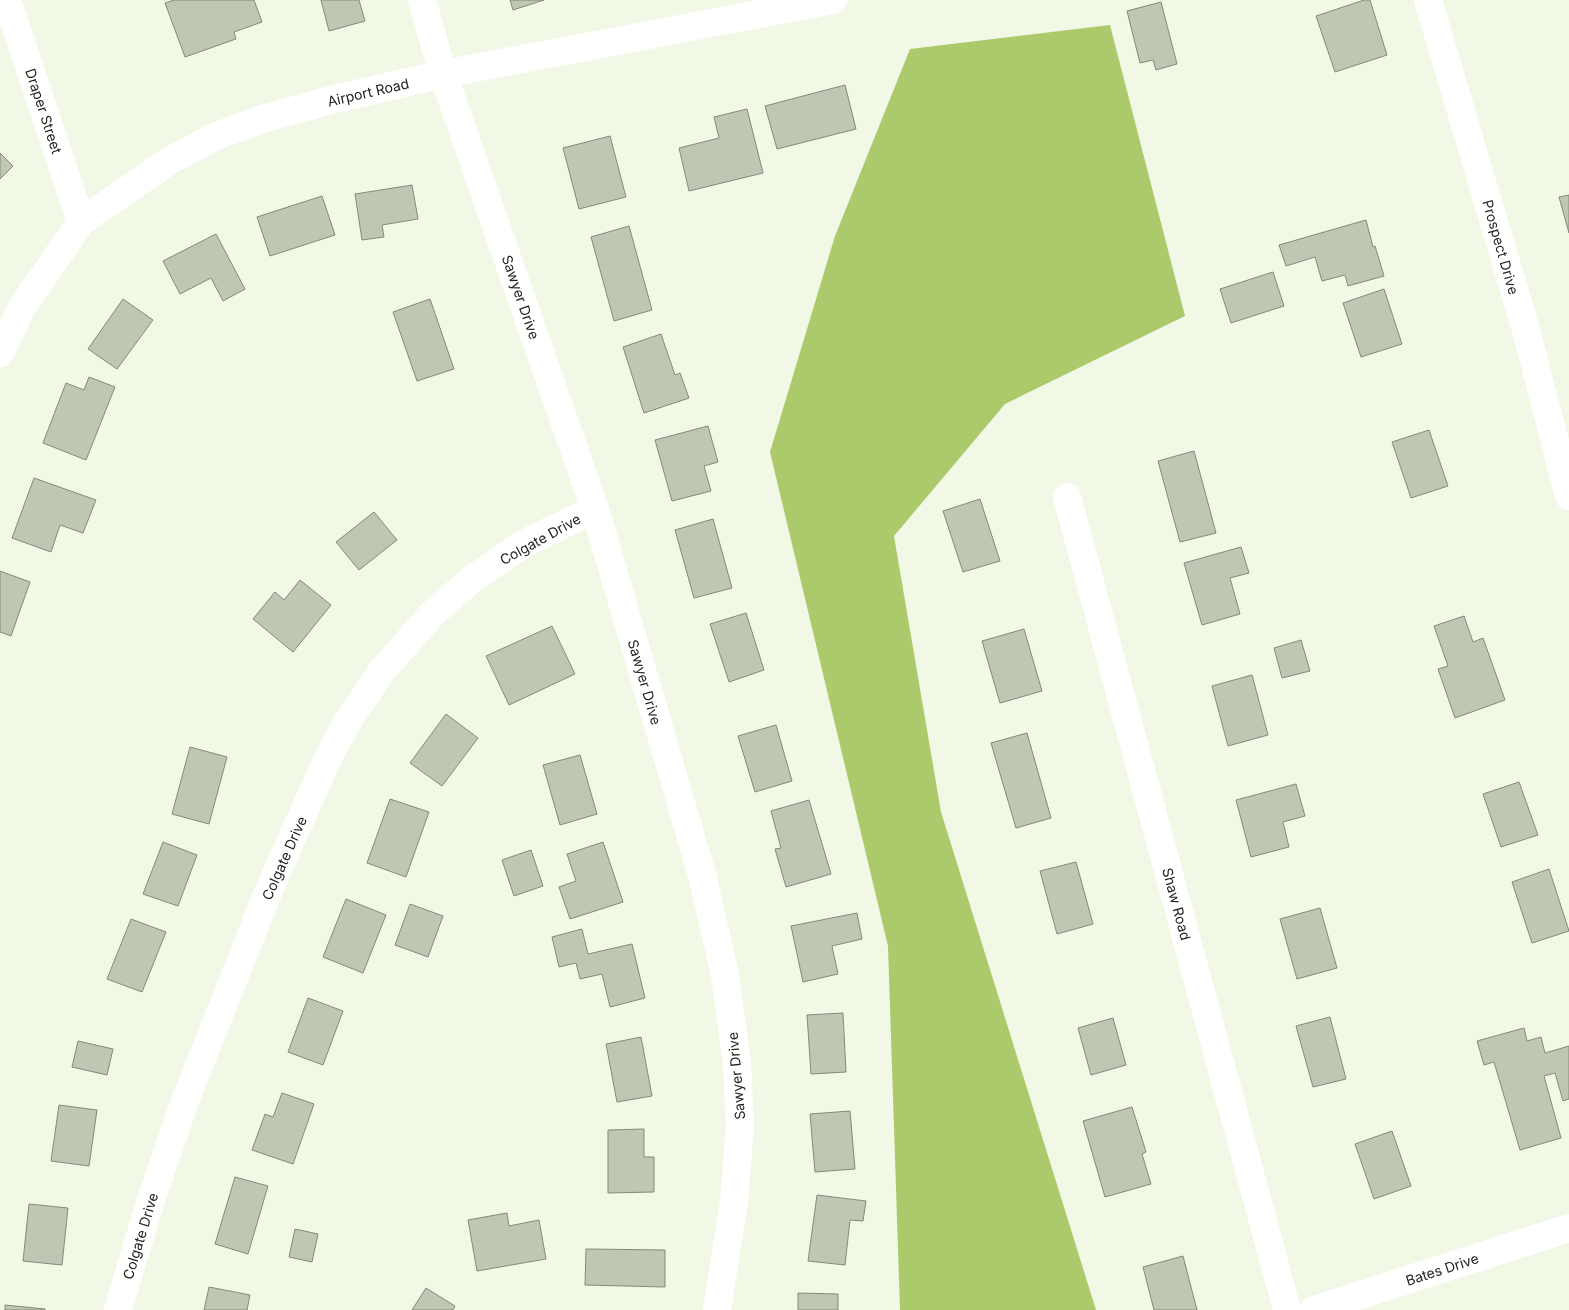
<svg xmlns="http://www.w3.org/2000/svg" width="1569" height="1310" font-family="Inter,sans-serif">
<rect width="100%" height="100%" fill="#f2f8e6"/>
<polygon fill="#acc96c" points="1110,25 1185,316 1005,404 894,536 941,812 1096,1310 900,1310 888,946 770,452 835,236 910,49"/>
<g fill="#bfc6b4" stroke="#838a79">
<polygon points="174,0 254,0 262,22 234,32 236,39 185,57 165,3"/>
<polygon points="321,0 359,0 365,21 329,31"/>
<polygon points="510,0 544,0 513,10"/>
<polygon points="1364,0 1370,0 1387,55 1335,72 1316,16"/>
<polygon points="1161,2 1177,64 1156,70 1153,60 1140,63 1127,11"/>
<polygon points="845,85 856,129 777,149 765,106"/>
<polygon points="747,109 763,173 689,191 679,148 719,138 714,117"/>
<polygon points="610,136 626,197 579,209 563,148"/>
<polygon points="0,153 13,166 0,179"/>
<polygon points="412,185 418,219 382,225 384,237 362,240 355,194"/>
<polygon points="1569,195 1569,233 1559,197"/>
<polygon points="322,196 335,235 270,256 257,217"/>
<polygon points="1366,220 1373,247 1375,246 1384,276 1348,286 1345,275 1322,281 1315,257 1286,266 1279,245"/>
<polygon points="629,226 652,310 614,321 591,237"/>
<polygon points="216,234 245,289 223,301 211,278 180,294 163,261"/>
<polygon points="1273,272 1284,306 1231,323 1220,289"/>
<polygon points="1384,289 1402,344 1361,357 1343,303"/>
<polygon points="123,299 153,320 117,369 88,349"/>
<polygon points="430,299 454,369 417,381 393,312"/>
<polygon points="661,334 675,375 680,373 689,398 644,413 623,347"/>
<polygon points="89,377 115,387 86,460 43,443 66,383 84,390"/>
<polygon points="708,426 718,462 704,466 711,491 672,501 655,440"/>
<polygon points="1429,430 1448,486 1411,498 1392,442"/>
<polygon points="1194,451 1216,533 1180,542 1158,461"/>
<polygon points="34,478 96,500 83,533 60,525 51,552 12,538"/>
<polygon points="980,499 1000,561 963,572 943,511"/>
<polygon points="374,512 397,540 359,570 336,542"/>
<polygon points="713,519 732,588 694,598 675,530"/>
<polygon points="1241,547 1249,573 1230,578 1240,614 1202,625 1184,563"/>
<polygon points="0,571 30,582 11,636 0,632"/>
<polygon points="300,580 331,605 293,652 253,619 275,592 284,600"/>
<polygon points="746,613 764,670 729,682 710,624"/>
<polygon points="1464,616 1473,642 1483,638 1505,700 1455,718 1438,669 1448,666 1434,626"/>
<polygon points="552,626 575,674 509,705 486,656"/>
<polygon points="1024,629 1042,691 1000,703 982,641"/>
<polygon points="1301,640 1310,671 1282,678 1274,648"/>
<polygon points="1252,675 1268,735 1228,746 1212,686"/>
<polygon points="446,714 478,738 442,786 410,763"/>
<polygon points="776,725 792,781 755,792 738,736"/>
<polygon points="1027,733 1051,818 1016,828 991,743"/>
<polygon points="190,747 227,757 209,824 172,814"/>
<polygon points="580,755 597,814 560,825 543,765"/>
<polygon points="1519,782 1538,835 1501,847 1483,794"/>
<polygon points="1296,784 1305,816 1283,822 1289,847 1251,857 1236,800"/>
<polygon points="390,799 429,812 406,877 367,863"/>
<polygon points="809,800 831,874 786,887 775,849 781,848 771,811"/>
<polygon points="163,842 197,855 178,906 143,894"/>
<polygon points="603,842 623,902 570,919 559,887 576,881 567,854"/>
<polygon points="531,850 543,886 514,896 502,860"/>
<polygon points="1076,862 1093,924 1057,934 1040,871"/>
<polygon points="1549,869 1569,931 1532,943 1512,882"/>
<polygon points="346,899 386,915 363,973 323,957"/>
<polygon points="410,904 443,916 428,957 395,945"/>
<polygon points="1320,908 1337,968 1297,979 1280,919"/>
<polygon points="857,913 862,939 832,946 838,974 803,982 791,926"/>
<polygon points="131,919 166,932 142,992 107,979"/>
<polygon points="582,929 588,954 632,944 645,998 610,1007 602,974 580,979 576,963 559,967 552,937"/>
<polygon points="308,998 343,1011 323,1065 288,1052"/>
<polygon points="843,1013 846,1072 811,1074 807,1015"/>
<polygon points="1330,1017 1346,1079 1313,1087 1296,1026"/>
<polygon points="1113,1018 1126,1065 1091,1075 1078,1028"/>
<polygon points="1524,1028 1527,1041 1541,1037 1545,1053 1569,1046 1569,1099 1563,1101 1555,1073 1544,1076 1561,1138 1520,1150 1494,1062 1484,1065 1477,1041"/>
<polygon points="641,1037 652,1096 617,1102 606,1044"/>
<polygon points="78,1041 113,1049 107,1075 72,1067"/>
<polygon points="282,1093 314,1104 293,1164 252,1150 265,1114 273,1117"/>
<polygon points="59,1105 97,1110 89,1166 51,1161"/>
<polygon points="1132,1107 1146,1152 1142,1154 1151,1184 1105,1197 1083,1121"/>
<polygon points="850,1111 855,1169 815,1172 810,1114"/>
<polygon points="644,1129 644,1157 654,1157 654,1192 608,1193 608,1130"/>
<polygon points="1392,1131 1411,1186 1374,1199 1355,1144"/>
<polygon points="235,1177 268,1186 248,1254 215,1244"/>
<polygon points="817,1195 866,1201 863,1221 850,1220 845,1265 808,1261"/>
<polygon points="29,1204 68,1208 62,1265 23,1261"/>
<polygon points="507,1213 509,1226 539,1220 546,1259 477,1271 468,1220"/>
<polygon points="295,1229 318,1234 312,1262 289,1257"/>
<polygon points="586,1249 665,1250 665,1287 585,1285"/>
<polygon points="1183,1256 1197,1310 1154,1310 1143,1267"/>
<polygon points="209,1287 250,1295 247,1310 204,1310"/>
<polygon points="426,1288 455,1306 453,1310 412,1310"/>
<polygon points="798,1293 838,1294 838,1310 798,1310"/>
<polygon points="5,1305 45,1309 45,1310 5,1310"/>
</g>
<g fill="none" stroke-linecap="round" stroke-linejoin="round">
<g stroke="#fff" stroke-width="28">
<polyline points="7,0 81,222"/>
<polyline points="422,0 443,74 595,509 702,875 725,975 737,1063 740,1126 734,1202 717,1310"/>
<polyline points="1428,0 1526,330 1569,496"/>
<polyline points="0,353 22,307 81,222 169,161 214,137 262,119 335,99 443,74 833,0"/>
<polyline points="1067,497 1287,1310"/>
<polyline points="118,1310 149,1206 186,1098 271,885 328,758 346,724 382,671 432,614 471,580 523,544 595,509"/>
<polyline points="1314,1310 1569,1228"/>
</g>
</g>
<g text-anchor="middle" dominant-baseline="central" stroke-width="4" stroke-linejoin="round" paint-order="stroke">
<g font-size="14" fill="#22241e" stroke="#fff">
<text transform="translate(368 92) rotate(-13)">Airport Road</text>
<text transform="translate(44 111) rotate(72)">Draper Street</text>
<text transform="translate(1501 247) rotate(74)">Prospect Drive</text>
<text transform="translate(521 297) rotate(71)">Sawyer Drive</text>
<text transform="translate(540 539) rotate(-29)">Colgate Drive</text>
<text transform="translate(645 682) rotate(74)">Sawyer Drive</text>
<text transform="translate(284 858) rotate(-66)">Colgate Drive</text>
<text transform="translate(1177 904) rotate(75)">Shaw Road</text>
<text transform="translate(736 1076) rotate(-95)">Sawyer Drive</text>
<text transform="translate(140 1236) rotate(-73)">Colgate Drive</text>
<text transform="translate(1442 1269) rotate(-18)">Bates Drive</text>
</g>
</g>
</svg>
